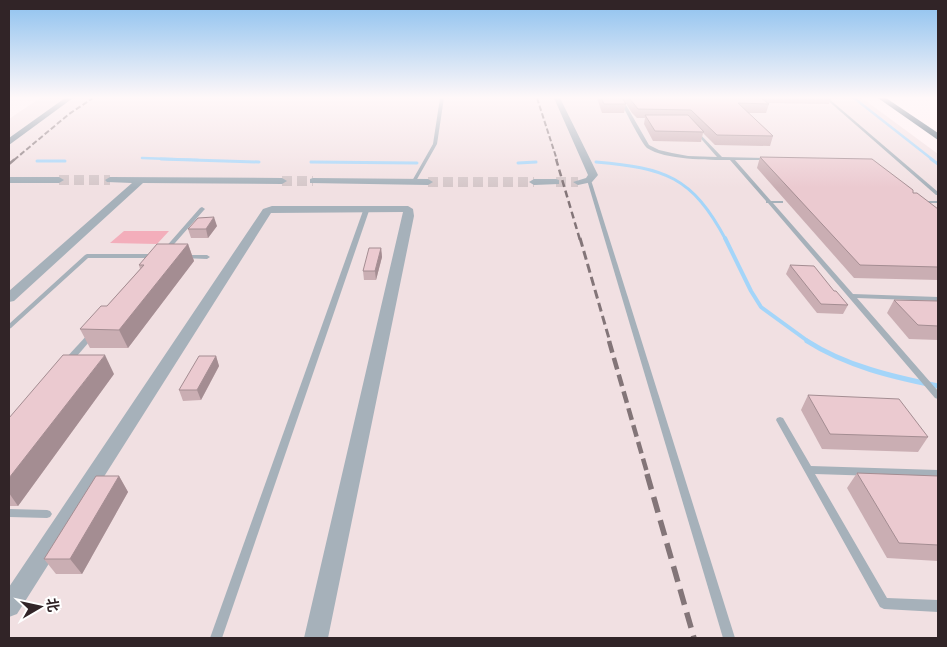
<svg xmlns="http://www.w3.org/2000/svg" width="947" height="647" font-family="'Source Sans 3','Noto Sans SC',sans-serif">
<rect width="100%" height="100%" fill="#fef0f2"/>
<polygon fill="#f1e0e2" points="40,98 862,98 938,154 938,638 9,638 9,119"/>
<polygon fill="#f3aebb" points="124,231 169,231 157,244 110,243"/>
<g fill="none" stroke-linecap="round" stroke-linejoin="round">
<g stroke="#a4d5f9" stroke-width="2.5">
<polyline points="854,98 933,160"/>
<polyline points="142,158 198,160"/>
</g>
<g stroke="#a4d5f9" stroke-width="3">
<polyline points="161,159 259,162"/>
<polyline points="931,159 938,164"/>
<polyline points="37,161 65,161"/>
<polyline points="311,162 417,163"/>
<path d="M596 162C665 168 692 176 726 240"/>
<polyline points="518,163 536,162"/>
</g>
<polyline stroke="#a4d5f9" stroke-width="4" points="725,238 751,291 761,307 809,342"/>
<path stroke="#a4d5f9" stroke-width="5" d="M807 341C846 366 893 377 938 386"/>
<g stroke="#d5c7c9" stroke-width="10" stroke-dasharray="10 5" stroke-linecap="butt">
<polyline points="59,180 110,180"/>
<polyline points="282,181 313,181"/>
<polyline points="428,182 534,182"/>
<polyline points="556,182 578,182"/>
</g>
<g fill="#a6b1ba" fill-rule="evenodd">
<polygon points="440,98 444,98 437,144 416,181 412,182 412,181 433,144"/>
<path d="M619 98H622L649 145 659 150 672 153 688 156 717 157 696 133V131H697L722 157 769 158V159L767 160H735L771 201H783V203H773L853 294 938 297V301L857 298 938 391V399L935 398 768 203H766V201L730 160C708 160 665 160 647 148 642 144 622 105 619 98Z"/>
<polygon points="825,98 828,98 938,192 938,195 936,195"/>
<polygon points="587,179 591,180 735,638 723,638 587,180"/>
<rect x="919" y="201" width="19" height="2"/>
<polygon points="367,206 370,208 222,638 210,638 364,208"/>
<polygon points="202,207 205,209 204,210 168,251 164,251 164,249 200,208"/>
<polygon points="87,254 154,254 157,256 154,258 88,258 11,328 9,329 9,324 85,255"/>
<polygon points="184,255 207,255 210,257 207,259 182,258 182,256"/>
<polygon points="89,333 93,333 95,335 71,363 65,363 64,361 65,359"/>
<polygon points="780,417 783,418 811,466 938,470 938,478 815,474 887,598 938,600 938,612 884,609 880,607 776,420 777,418"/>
<polygon points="9,509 47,510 50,511 52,514 50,517 47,518 9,517"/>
</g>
<g fill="#a6b1ba" fill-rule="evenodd">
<polygon points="554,98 560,98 598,175 592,182 578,185 573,182 586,178 588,175"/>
<polygon points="9,177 59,177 64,180 59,183 9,183"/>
<polygon points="110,177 282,178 287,181 282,184 143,183 14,301 9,302 9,291 132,183 107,182 105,180"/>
<polygon points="313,178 428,179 433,182 428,185 310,183 310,179"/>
<polygon points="556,179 559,180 559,184 534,185 529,182 534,179"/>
<polygon points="272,206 408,206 413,209 414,216 328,638 304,638 403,212 271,213 17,614 9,617 9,587 263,209"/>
</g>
<polygon fill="#81919d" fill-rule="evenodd" points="65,98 73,98 9,145 9,138"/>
<polygon fill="#506677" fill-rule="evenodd" points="878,98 886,98 938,133 938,140"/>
<g stroke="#837578" stroke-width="2" stroke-dasharray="5.5 2.5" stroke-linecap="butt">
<polyline points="537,98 557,160"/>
<polyline points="14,160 69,114 93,98"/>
</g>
<g stroke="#837578" stroke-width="2.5" stroke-dasharray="7 4" stroke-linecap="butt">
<polyline points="556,159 580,240"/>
<polyline points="9,164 15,159"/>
</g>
<polyline stroke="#837578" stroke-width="3" stroke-dasharray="9 4.5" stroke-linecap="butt" points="580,238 610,342"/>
<polyline stroke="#837578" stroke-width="4.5" stroke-dasharray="12 5.5" stroke-linecap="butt" points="609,341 648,476"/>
<polyline stroke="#837578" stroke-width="5.5" stroke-dasharray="16 8" stroke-linecap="butt" points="647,474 694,638"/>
</g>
<g fill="#caaeb3">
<polygon points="597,98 831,98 829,104 768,103 769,104 766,113 748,113 773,136 770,146 715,145 703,133 701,142 653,141 644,124 645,118 637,118 632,113 625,102 626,104 624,113 602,113"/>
<polygon points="760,157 913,193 938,209 938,280 854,278 757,168"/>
<polygon points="217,226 208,238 191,238 188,229"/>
<polygon points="188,244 194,261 128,348 90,348 80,329 107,306 140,269 139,265"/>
<polygon points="381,248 382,257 376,280 364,280 363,271"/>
<polygon points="790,265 834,291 848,305 843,314 817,313 786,274"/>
<polygon points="894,300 938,301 938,340 909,339 887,313"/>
<polygon points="216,356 219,366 201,400 183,401 179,390"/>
<polygon points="114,374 18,506 9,506 9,418"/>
<polygon points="808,395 928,437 918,452 822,449 801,410"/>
<polygon points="857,473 938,476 938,561 887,558 847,488"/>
<polygon points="119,476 128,492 82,574 56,574 44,559"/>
</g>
<g fill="#a48d92">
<polygon points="214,217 217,226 208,238 206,229"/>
<polygon points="188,244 194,261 128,348 119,330"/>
<polygon points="381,248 382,257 376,280 375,271"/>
<polygon points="105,355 114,374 18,506 9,493 9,478"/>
<polygon points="216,356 219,366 201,400 197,390"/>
<polygon points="119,476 128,492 82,574 70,559"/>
</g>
<g fill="#ebcad0" stroke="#a48d92">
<polygon points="601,98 622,98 626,104 604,104"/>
<polygon points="629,98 761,98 769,104 738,103 773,136 717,135 691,110 638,109 634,104"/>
<polygon points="645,115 688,115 704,132 655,131"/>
<polygon points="760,157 872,159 913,190 913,193 917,193 938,209 938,267 860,265"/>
<polygon points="214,217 206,229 188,229 198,218"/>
<polygon points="157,244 188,244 119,330 80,329 101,306 107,306 144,265 139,265"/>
<polygon points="369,248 381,248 375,271 363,271"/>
<polygon points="790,265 814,266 834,291 836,291 848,305 821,304"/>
<polygon points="894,300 938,301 938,326 918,325"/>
<polygon points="63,355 105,355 9,478 9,418"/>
<polygon points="199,356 216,356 197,390 179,390"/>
<polygon points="808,395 899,399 928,437 830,434"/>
<polygon points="857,473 938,476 938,545 899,543"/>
<polygon points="96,476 119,476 70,559 44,559"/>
</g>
<linearGradient id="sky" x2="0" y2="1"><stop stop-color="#8dc1ef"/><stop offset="0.52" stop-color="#fff8f9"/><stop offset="1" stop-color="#fff8f9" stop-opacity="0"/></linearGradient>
<rect width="947" height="188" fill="url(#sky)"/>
<rect width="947" height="647" fill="none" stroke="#312427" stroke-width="20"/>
<g transform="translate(40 607) rotate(81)" stroke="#ffffff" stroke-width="4" paint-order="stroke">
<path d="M0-4L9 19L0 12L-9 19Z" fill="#312427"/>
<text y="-8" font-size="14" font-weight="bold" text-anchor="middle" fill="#312427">北</text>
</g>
</svg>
